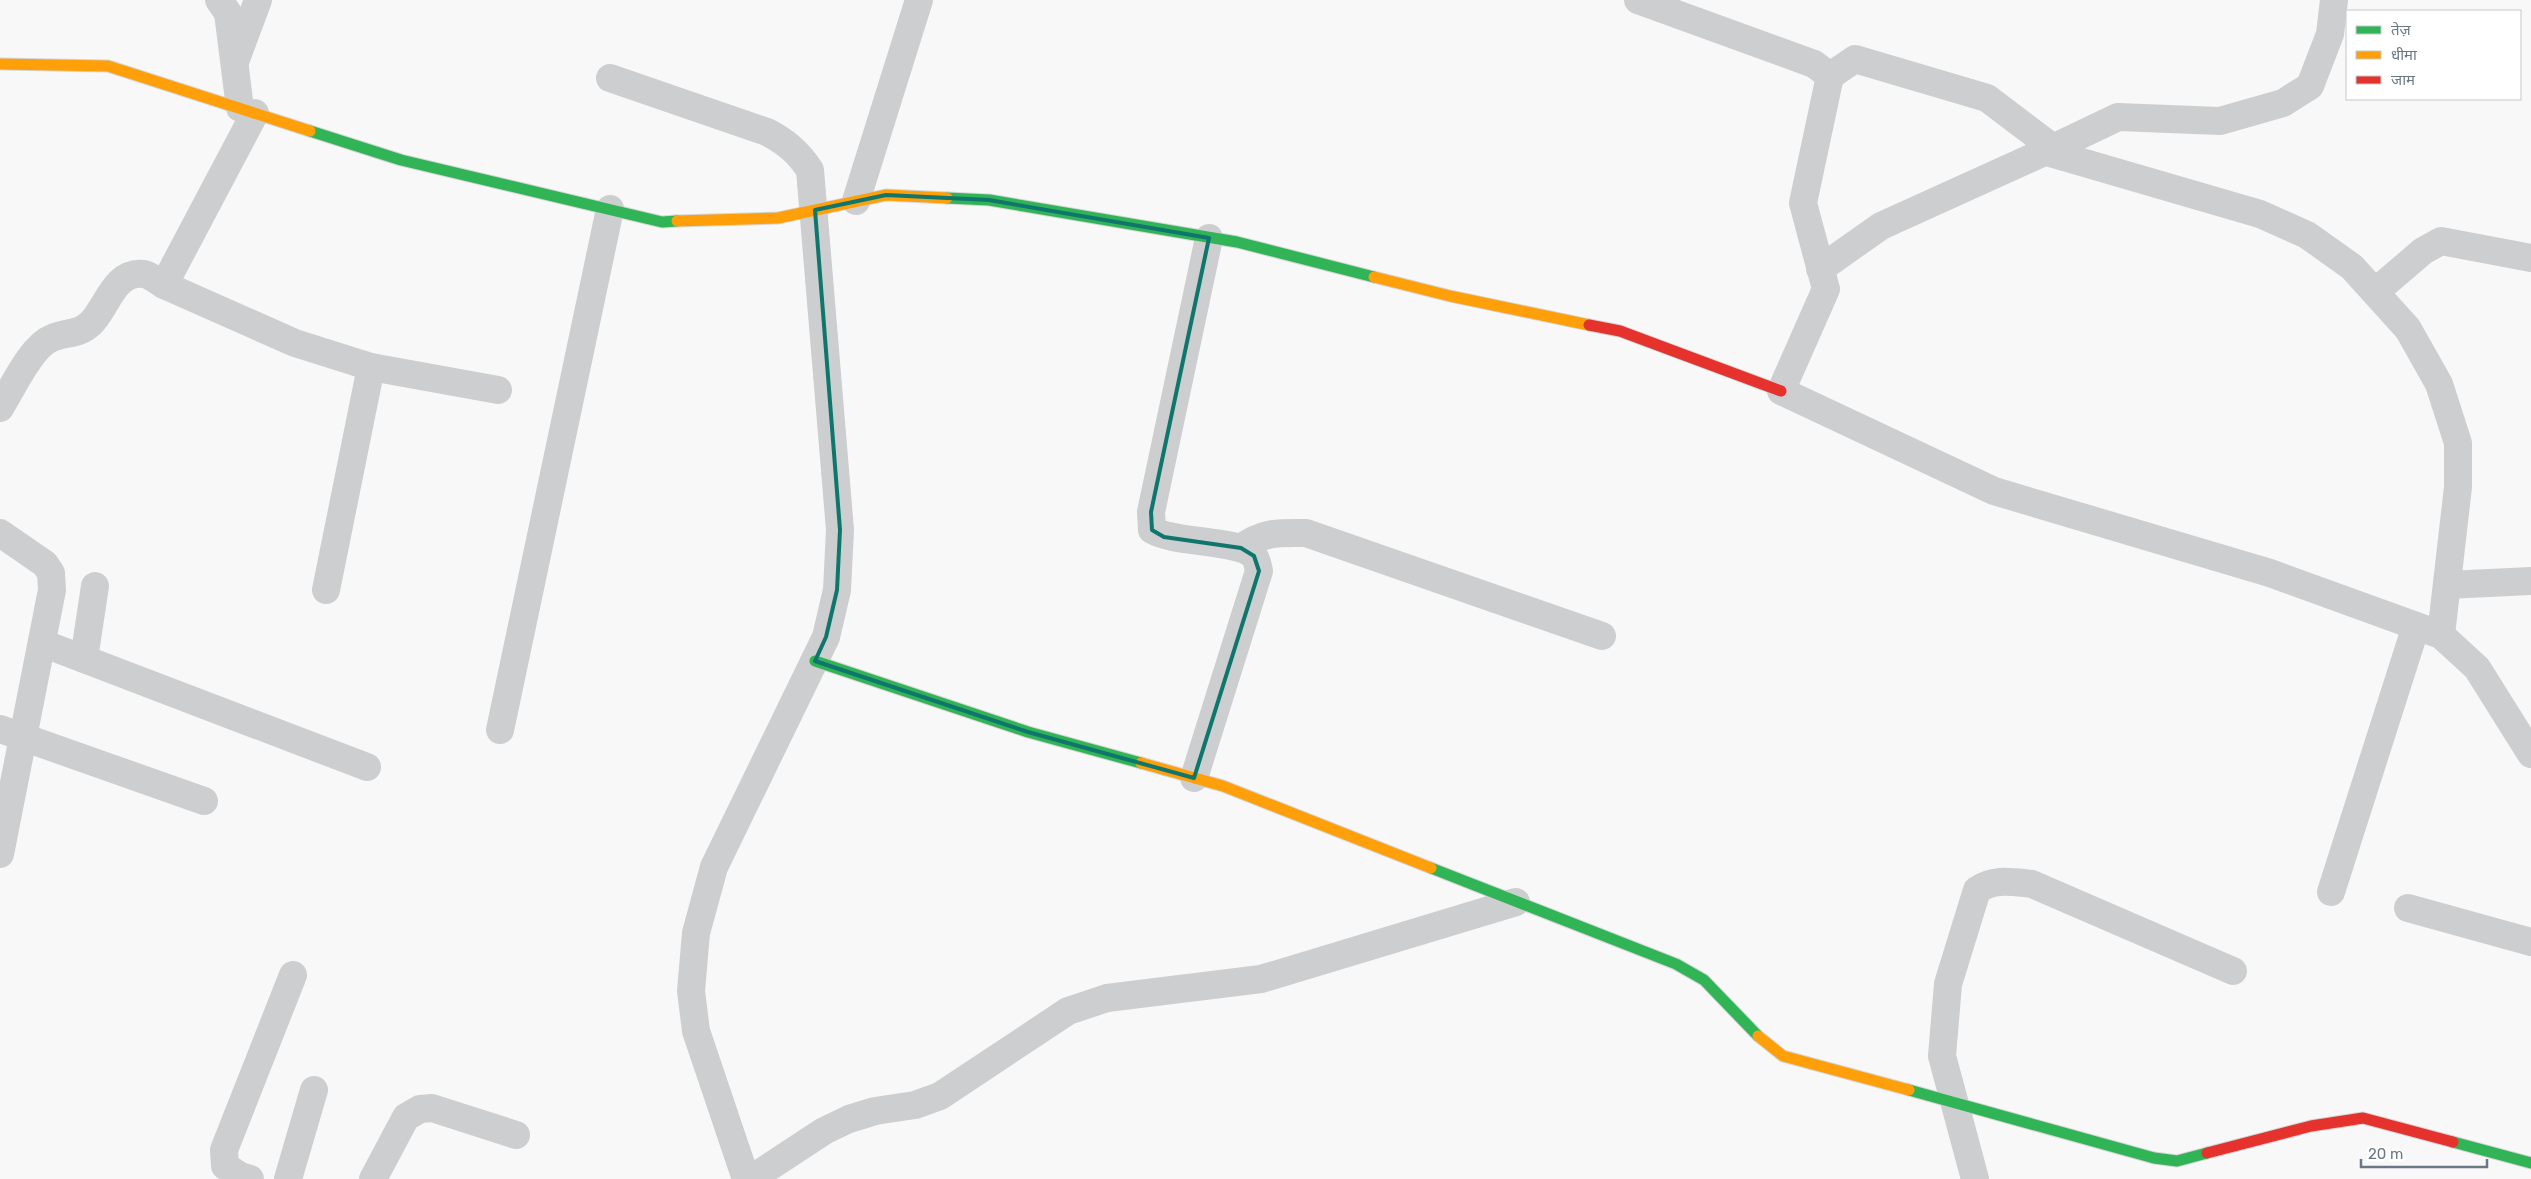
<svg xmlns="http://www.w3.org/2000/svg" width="2531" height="1179" font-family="Rubik,'Noto Sans Devanagari',sans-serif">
<rect width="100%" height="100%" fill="#f8f8f8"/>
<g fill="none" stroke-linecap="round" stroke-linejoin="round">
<g stroke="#d5d6d7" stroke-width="13">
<g id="fast">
<polyline points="310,131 401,160 662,222 677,221"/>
<polyline points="947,198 989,200 1237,242 1374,277"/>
<polyline points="815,661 1028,732 1141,763"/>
<polyline points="1431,868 1676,964 1704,980 1758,1036"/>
<polyline points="1909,1090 2154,1158 2177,1161 2207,1153"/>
<polyline points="2453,1142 2531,1163"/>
</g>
</g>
<g stroke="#d5d6d7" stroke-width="13">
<g id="slow">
<polyline points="0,64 108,66 310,131"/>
<polyline points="677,221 778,218 886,195 947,198"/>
<polyline points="1374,277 1450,296 1589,325"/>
<polyline points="1141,763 1223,786 1431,868"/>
<polyline points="1758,1036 1783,1056 1909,1090"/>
</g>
</g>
<g stroke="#d5d6d7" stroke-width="13">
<g id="jam">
<polyline points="1589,325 1620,331 1781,391"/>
<polyline points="2207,1153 2311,1126 2363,1118 2453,1142"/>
</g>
</g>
<g stroke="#cdcecf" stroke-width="28">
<polyline points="219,0 228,13 240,108"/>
<polyline points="1638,0 1814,64 1830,76 1803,203 1826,289 1781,391 1994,491 2270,573 2441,635 2477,668 2531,754"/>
<polyline points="236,59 258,0"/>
<polyline points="1830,76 1855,59 1987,98 2053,148 2118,117 2220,121 2283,103 2310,86 2330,34 2334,0"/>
<path d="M610 78 767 132C786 142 798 152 810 170L840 530 837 590 826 637 714 867 696 933 691 991 696 1031 746 1179"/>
<polyline points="2047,152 2260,214 2307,235 2352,267 2408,329 2439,384 2458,443 2458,487 2441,635"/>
<polyline points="856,201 919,0"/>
<polyline points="1820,269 1881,226 2053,148"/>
<polyline points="164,285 255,113"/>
<polyline points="2375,292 2423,251 2441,241 2531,258"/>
<path d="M0 408C12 389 31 346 52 338 66 332 79 335 91 323 107 308 114 270 144 274 150 275 159 282 164 285L295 343 371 367 498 390"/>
<polyline points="0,533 45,564 51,573 52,590 0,854"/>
<path d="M1241 548C1264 531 1279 533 1306 533L1602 636"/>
<polyline points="2447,585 2531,581"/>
<polyline points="326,590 371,367"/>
<polyline points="42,643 367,767"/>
<polyline points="84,659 95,586"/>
<polyline points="0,729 204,801"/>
<polyline points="500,730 610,209"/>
<path d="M1194 778 1259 571C1258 567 1257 559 1254 556 1239 539 1176 544 1152 530L1151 512 1209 238"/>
<polyline points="2331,892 2416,626"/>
<polyline points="2408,908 2531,942"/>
<polyline points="250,1179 240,1176 225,1166 224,1150 293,975"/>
<polyline points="288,1179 314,1090"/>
<polyline points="373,1179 406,1117 420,1109 432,1108 516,1135"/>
<polyline points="751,1179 824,1131 849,1119 875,1111 915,1105 940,1096 1068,1011 1107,998 1261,979 1516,902"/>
<path d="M1975 1179 1942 1056 1948 984 1977 890C1994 878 2012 882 2032 884L2233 971"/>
</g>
<use href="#fast" stroke="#30b455" stroke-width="11"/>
<use href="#slow" stroke="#ff9f0a" stroke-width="11"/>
<use href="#jam" stroke="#e5322d" stroke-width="11"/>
</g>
<path fill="none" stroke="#0f766e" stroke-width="4" stroke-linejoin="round" d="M886 195 989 200 1209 238 1151 512 1152 530 1164 537 1241 548 1254 556 1259 571 1194 778 1028 732 815 661 826 637 837 590 840 530 815 210Z"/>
<rect x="2346" y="10" width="175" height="90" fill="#ffffff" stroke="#c3c9cf"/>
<rect x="2356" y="26" width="25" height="8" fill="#30b455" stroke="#c3c9cf"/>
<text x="2391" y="35" font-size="15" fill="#6a7886">तेज़</text>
<rect x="2356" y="51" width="25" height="8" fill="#ff9f0a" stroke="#c3c9cf"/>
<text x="2391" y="60" font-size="15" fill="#6a7886">धीमा</text>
<rect x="2356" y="76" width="25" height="8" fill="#e5322d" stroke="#c3c9cf"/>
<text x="2391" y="85" font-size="15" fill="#6a7886">जाम</text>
<path d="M2361 1159v8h126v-8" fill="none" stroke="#6a7886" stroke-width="2.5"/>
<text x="2368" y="1159" font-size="15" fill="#6a7886" stroke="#ffffff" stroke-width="4" paint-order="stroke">20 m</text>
</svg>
